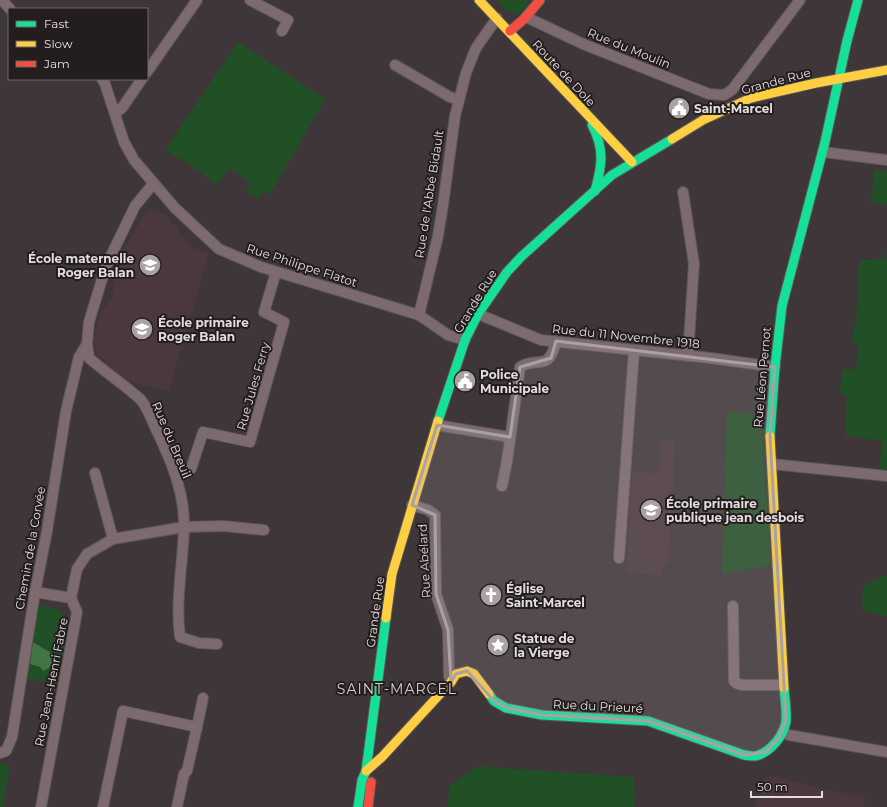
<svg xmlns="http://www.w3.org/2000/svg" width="887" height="807" font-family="Montserrat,sans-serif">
<rect width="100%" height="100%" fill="#3e3638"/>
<g fill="#4a383c">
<polygon points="150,209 169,216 170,222 177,227 179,234 188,242 189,247 209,253 169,391 128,381 109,366 97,353 94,340 99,316 112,297 115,285 112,276 120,255 147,210"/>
<polygon points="661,440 675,441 673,475 674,476 668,560 662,570 661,575 626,572 632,472 659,474"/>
<polygon points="770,776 866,798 864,807 755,807 762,780"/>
</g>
<g fill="#215027">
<polygon points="496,0 531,0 520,14 508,12"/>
<polygon points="238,42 325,99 270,194 264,190 259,198 246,192 250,183 229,168 217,185 192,166 165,150"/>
<polygon points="874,170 887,172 887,205 871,203"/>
<polygon points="887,248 887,471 879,469 882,441 845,435 847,395 840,394 842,370 856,369 858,344 850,342 856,323 859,260 886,259"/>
<polygon points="727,411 761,414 771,565 722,574"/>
<polygon points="887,575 887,616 861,610 864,585"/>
<polygon points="39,604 58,610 68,619 57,683 27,679 30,664 40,667 51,653 33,642"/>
<polygon points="0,763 10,767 3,807 0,807"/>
<polygon points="477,766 634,777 635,807 447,807 450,785"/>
</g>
<polygon fill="#427546" points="33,642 51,653 55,661 49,668 43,671 40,667 30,664"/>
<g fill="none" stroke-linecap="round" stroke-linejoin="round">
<g stroke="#5b5557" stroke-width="12">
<g id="street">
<polyline points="2,0 10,9"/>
<polyline points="250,0 288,20 282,31"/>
<polyline points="526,17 583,44 709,94 724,95 732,90 800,0"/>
<polyline points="395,65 450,97 459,100"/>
<polyline points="147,72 197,0"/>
<polyline points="102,79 105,84 124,142 134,160 175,208 219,249 261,267 419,315 448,335 465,340"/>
<polyline points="115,113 122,108 142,79"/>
<polyline points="823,152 887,160"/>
<path d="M153 184 135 206 106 266 89 322 87 344 89 358C105 372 126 386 141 400 147 407 151 418 155 427 170 458 185 492 184 528 183 564 175 600 180 637L199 643 217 644"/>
<polyline points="683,192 694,264 688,356"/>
<polyline points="478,314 541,340 711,358 775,367"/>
<polyline points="419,315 438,236 443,205 455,116 466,73 476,48 497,18"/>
<polyline points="437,425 510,437"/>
<polyline points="772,464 887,476"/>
<polyline points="95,473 113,539"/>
<polyline points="176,475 191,469 203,432 250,442 284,322 264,312 276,272"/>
<path d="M502 486 507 461 520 367C538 355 548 374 556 341"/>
<polyline points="412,505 428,510 435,515 436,594 448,630 449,676 451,682"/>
<polyline points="619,558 634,350"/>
<polyline points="35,592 71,598 77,612 41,807"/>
<polyline points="71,598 77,569 87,554 113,539 184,527 223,526 264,530"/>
<polyline points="733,606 734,681 736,683 742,685 783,685"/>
<polyline points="197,727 203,698"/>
<polyline points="783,732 789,735 887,752"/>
<polyline points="0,753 6,751 12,737 35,592 47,531 66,411 79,357 87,344"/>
<polyline points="103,807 123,711 197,727 187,771 184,774 177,807"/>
</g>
</g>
<g stroke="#5b5557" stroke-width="11">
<g id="fast">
<path d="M592 125C605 150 602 165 595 191"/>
<polyline points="438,421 465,340 478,314 507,272 522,256 612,175 672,139"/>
<polyline points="770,436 775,367 782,306 825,142 847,41 858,0"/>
<path d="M489 694 494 701 506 708 542 715 648 721 744 755C749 756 755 757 759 755 772 750 783 736 786 722 787 712 785 699 784 688"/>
<polyline points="358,807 362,780 366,771 386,618"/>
</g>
</g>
<g stroke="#5b5557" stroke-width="11">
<g id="slow">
<polyline points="479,0 632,162"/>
<polyline points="672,139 703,120 751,98 816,83 887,70"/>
<polyline points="770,436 784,688"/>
<polyline points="386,618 392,574 438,421"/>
<polyline points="366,771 382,757 451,682 456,674 467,671 474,674 489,694"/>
</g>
</g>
<g stroke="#5b5557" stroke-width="11">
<g id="jam">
<polyline points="510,31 524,19 540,0"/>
<polyline points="368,807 371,782"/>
</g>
</g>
<use href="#street" stroke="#7c6a6e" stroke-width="10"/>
<use href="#fast" stroke="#16e098" stroke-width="9"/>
<use href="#slow" stroke="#ffcf43" stroke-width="9"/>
<use href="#jam" stroke="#f24e42" stroke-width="9"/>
</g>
<path fill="#aaa1a3" fill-opacity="0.2" stroke="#aaa1a3" stroke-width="3" stroke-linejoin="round" d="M556 341 775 367 770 435 786 721 779 738 766 752 744 755 648 721 542 715 506 708 494 701 467 671 456 674 451 682 448 630 436 594 435 515 412 505 437 425 510 437 520 367 551 358Z"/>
<defs>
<g id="civic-disc" transform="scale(1.15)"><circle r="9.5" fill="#aaa1a3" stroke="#231d1e"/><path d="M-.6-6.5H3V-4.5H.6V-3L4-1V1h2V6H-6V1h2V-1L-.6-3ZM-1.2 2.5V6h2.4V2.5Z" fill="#fff"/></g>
<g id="school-disc" transform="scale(1.15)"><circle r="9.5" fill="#aaa1a3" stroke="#231d1e"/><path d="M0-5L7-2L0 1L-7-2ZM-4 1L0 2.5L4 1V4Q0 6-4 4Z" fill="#fff"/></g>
<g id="church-disc" transform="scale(1.15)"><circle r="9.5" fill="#aaa1a3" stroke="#231d1e"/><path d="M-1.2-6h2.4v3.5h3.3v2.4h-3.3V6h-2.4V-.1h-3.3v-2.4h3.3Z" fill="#fff"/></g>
<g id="sight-disc" transform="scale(1.15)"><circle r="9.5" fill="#aaa1a3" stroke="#231d1e"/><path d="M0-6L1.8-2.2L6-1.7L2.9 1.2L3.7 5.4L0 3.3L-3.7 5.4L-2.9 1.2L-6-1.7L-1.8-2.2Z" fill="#fff"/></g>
</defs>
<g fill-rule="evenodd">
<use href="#civic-disc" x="679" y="108"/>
<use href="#school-disc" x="150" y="265"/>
<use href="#school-disc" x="142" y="329"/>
<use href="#civic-disc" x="465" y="381"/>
<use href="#school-disc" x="651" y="510"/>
<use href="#church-disc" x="491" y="595"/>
<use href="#sight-disc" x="498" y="645"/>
</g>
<g text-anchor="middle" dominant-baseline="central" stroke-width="4" stroke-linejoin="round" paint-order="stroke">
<g font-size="12" fill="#e4dbdd" stroke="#231d1e">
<text transform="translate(629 48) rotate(22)">Rue du Moulin</text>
<text transform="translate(564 73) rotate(47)">Route de Dole</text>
<text transform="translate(776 81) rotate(-15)">Grande Rue</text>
<text transform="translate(429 194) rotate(-81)">Rue de l'Abbé Bidault</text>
<text transform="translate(302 265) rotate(18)">Rue Philippe Flatot</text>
<text transform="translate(475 301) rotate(-59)">Grande Rue</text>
<text transform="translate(626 336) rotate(6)">Rue du 11 Novembre 1918</text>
<text transform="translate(762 377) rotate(-85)">Rue Léon Pernot</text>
<text transform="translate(253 386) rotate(-74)">Rue Jules Ferry</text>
<text transform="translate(172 440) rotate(67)">Rue du Breuil</text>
<text transform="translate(30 548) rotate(-80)">Chemin de la Corvée</text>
<text transform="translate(424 561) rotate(-93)">Rue Abélard</text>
<text transform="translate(375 612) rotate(-82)">Grande Rue</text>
<text transform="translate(51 682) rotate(-79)">Rue Jean-Henri Fabre</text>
<text transform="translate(598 706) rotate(3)">Rue du Prieuré</text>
</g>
<g font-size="12" font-weight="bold" fill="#e4dbdd" stroke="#231d1e" text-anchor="start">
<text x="694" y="108">Saint-Marcel</text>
<text x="134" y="258" text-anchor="end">École maternelle<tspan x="134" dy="14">Roger Balan</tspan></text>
<text x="158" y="322">École primaire<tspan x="158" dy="14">Roger Balan</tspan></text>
<text x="480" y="374">Police<tspan x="480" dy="14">Municipale</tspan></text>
<text x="666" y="503">École primaire<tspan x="666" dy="14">publique jean desbois</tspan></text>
<text x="506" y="588">Église<tspan x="506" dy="14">Saint-Marcel</tspan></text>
<text x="514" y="638">Statue de<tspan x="514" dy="14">la Vierge</tspan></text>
</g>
<g font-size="14" letter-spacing="1" fill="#dbcacd" stroke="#231d1e">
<text x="397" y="689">SAINT-MARCEL</text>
</g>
</g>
<rect x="8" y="8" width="140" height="72" fill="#231d1e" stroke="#70696a"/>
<rect x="16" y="21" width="20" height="6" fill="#16e098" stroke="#70696a"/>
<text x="44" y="28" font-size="12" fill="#e4dbdd">Fast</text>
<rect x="16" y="41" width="20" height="6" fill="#ffcf43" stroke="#70696a"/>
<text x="44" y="48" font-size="12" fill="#e4dbdd">Slow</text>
<rect x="16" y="61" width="20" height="6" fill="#f24e42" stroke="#70696a"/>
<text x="44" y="68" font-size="12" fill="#e4dbdd">Jam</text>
<path d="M751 791v6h71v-6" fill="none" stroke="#e4dbdd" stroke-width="2"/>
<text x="757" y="791" font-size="12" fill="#e4dbdd" stroke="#231d1e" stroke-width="3" paint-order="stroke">50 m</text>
</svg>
